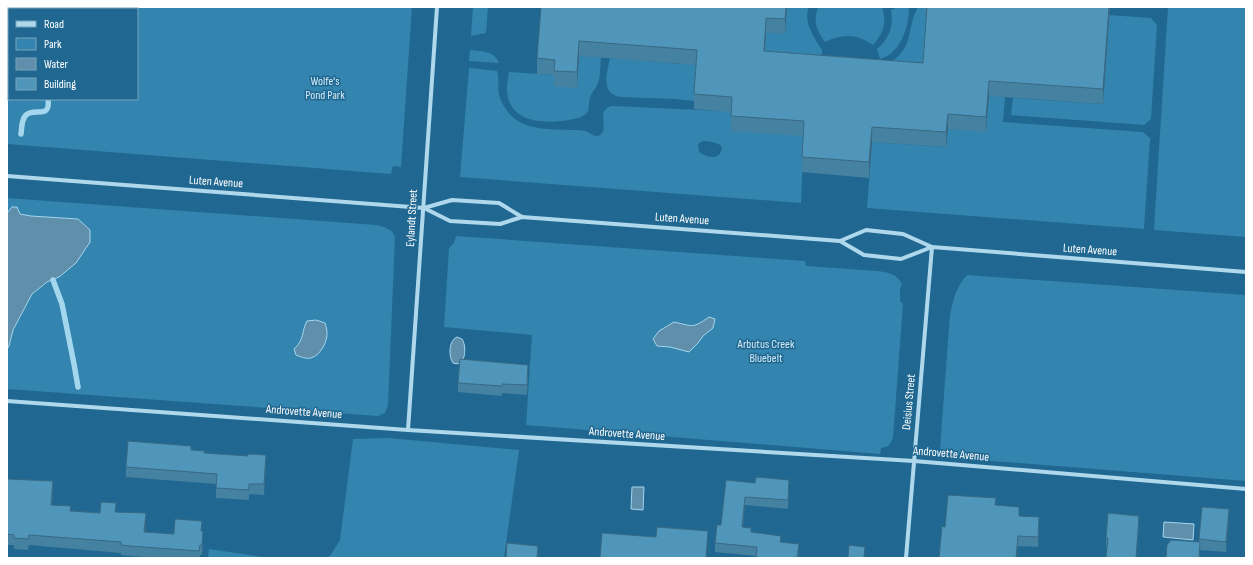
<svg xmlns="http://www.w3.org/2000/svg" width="1253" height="565" font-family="'Sofia Sans Condensed',sans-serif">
<rect width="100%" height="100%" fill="#206891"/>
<g fill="#3384ae" fill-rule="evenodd">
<path d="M7 7H412L401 167 393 166 391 174 7 144ZM9 9H137V99H9Z"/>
<polygon points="473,7 488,7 486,33 471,36"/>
<path d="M787 7H809C803 23 814 37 822 50V54L820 56 755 63 766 33Z"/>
<path d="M818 7H882C887 24 884 31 873 45 857 34 842 33 825 42 816 29 813 22 818 7Z"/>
<path d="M898 7H909C909 27 901 53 880 59L877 49C889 39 894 26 891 10Z"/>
<path d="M918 7H926L928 16 924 65 889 63C915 48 906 28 918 7Z"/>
<polygon points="1168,7 1246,7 1246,237 1154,230"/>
<polygon points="1109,15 1151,18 1157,25 1151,119 1144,125 1011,115 1013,98 1102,104"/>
<path d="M470 50C482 52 494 50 499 63L469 61Z"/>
<path d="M698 50 695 101 675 99 621 97C600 94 607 73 610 58L680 64Z"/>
<path d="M579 56 601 57C600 66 601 77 597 85 595 90 591 93 590 98 588 103 590 108 587 113 579 122 544 123 533 120 524 118 515 113 511 105 505 95 507 83 509 72L555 75 576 88Z"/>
<path d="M469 68 497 71C500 79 497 87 499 95 511 132 543 129 574 130 577 130 582 130 586 131 590 133 595 138 600 135 610 128 595 112 611 106L722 111 723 106 804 136 801 203 460 177ZM705 141C711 142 718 142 722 147 721 161 707 158 699 152L698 145 700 142Z"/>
<polygon points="991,71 1007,72 1003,122 1143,132 1150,138 1144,229 867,208 872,142 946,147 948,123"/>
<path d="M7 198 376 225C384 227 392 228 395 237L388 405 385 413 378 416 7 389Z"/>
<path d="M456 236 805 261 806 266 877 271C888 272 897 274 902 284L900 289V301L903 304 893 437C891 444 889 447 881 448L880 454 526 425 532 335 444 327 449 248 454 243Z"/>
<path d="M967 275 1246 295V481L943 457 944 451 940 449 950 314C954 298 956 287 967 275Z"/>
<polygon points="388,438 519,450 504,558 325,558 330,556 340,540 353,439"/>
<polygon points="209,549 269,558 208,558"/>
</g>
<g fill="#5f8faa" stroke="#a4d6ee">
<polygon points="12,207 17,207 20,214 31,216 78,219 90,230 90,242 76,263 59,277 47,282 32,294 13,330 9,346 7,349 7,213"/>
<path d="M709 317 715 319 713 328 703 336 698 343 689 352 670 347 657 346 653 339 659 331 674 322C693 326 692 329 709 317Z"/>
<path d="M316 320 325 323C326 326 327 330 327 332 328 341 320 356 311 358 306 359 301 357 296 355L294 349C305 339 301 332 307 321Z"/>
<path d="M457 337 462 339C467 346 466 368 453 363 448 356 449 340 457 337Z"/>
<polygon points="632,487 644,487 643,510 631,509"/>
<polygon points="1164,522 1194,524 1193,540 1163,537"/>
</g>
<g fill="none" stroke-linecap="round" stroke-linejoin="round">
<g stroke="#a4d6ee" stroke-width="5.5">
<polyline points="7,17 9,18"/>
<path d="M21 134C22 128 21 120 26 115 34 107 51 120 48 99"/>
<polyline points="53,280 62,304 74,364 78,387"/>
</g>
<g stroke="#b0d8ed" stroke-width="4">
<polyline points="7,176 424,208 452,200 499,203 522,217"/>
<polyline points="424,208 450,221 500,224 522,217 840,241 864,255 901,259 932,247"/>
<polyline points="840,241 866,230 903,234 932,247 1246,272"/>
<polyline points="7,401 408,430 914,461 1246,489"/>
<polyline points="408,430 437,7"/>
<polyline points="906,558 932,247"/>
</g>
</g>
<g fill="#4581a1">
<polygon points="541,7 787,7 785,34 766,33 765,51 923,63 927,16 925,15 925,7 1110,7 1103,104 989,96 986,132 948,129 946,147 872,142 869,178 802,172 802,157 803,136 731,131 731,112 694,109 694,94 696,65 579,56 577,88 554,86 554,75 537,74 537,58"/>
<polygon points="528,375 527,395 502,393 502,396 458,392 458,383"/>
<polygon points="191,450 266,465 264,495 249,494 249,500 216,498 216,484 126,477 126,467"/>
<polygon points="7,479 53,492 52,505 71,511 100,513 116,512 146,524 145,532 174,534 202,531 203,541 202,555 200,555 200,558 156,558 121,555 121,553 29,545 28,550 14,549 14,545 7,545"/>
<polygon points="726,480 789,489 788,509 745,505 743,527 751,532 781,542 799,553 798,558 756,558 756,556 715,552 715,543 721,525"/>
<polygon points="996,505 1019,516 1039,527 1038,547 1018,546 945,527"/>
<polygon points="1229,520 1226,552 1200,550 1200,558 1166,558 1199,542 1199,539"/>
<polygon points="1139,525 1136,558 1106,558 1107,548 1106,548 1106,538"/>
</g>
<g fill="#386983">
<polygon points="786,7 787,7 785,34 785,19"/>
<polygon points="1109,7 1110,7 1103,104 1103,89"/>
<polygon points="766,18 766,33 764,66 764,51"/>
<polygon points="579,41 579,56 577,88 577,72"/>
<polygon points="989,81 989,96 986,132 986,117"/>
<polygon points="948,114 948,129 946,147 946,132"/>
<polygon points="872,127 872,142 869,178 869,162"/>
<polygon points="266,455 266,465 264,495 264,484"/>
<polygon points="789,480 789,489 788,509 788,500"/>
<polygon points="53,481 53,492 51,515 51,505"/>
<polygon points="745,497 745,505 742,536 742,527"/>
<polygon points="1229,509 1229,520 1226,552 1226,542"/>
<polygon points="146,513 146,524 144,543 144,532"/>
<polygon points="1139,516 1139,525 1136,558"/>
<polygon points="1039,517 1039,527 1038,547 1038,537"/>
<polygon points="203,531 203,541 202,555 202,545"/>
<polygon points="708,531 708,541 707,558 706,558"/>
<polygon points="1018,536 1018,546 1017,558 1016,558"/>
<polygon points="799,544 798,558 797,558"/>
</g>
<g fill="#5096bb" stroke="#386983">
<polygon points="541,7 786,7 785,19 766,18 764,51 923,63 927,7 1109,7 1103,89 989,81 986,117 948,114 946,132 872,127 869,162 802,157 804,121 731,116 732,97 694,94 697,50 579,41 577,72 554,71 555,60 537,58"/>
<polygon points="460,359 528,365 527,385 502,384 502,386 458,383"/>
<polygon points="128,441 191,446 191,450 205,451 204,453 248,456 248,454 266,455 264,484 249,484 249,490 216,488 217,474 126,467"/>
<polygon points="756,477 789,480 788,500 745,497 742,527 751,528 751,532 781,536 780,542 799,544 797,558 756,558 757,547 715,543 717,525 721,525 726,480 755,483"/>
<polygon points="7,479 53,481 51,505 71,506 70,511 100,513 101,502 116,503 115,512 146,513 144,532 174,534 175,519 202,521 201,531 203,531 202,545 200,545 199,551 130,546 121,545 121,542 29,535 28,539 14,538 14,535 7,534"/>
<polygon points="948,495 996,498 995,505 1019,507 1019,516 1039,517 1038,537 1018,536 1016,558 939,558 942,526 945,527"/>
<polygon points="1202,507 1229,509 1226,542 1199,539"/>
<polygon points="1108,513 1139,516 1136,558 1106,558 1108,538 1106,538"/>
<polygon points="657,527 708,531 706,558 600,558 602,533 656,537"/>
<polygon points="1171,540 1200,542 1199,558 1166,558 1167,545"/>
<polygon points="507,543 538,546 537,558 506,558"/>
<polygon points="849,545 865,547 864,557 873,558 848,558"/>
</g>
<g text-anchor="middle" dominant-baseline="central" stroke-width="3" stroke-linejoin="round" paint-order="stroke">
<g font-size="12" fill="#d6edf9" stroke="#206891">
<text x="325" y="81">Wolfe's<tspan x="325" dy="14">Pond Park</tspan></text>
<text x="766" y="344">Arbutus Creek<tspan x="766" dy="14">Bluebelt</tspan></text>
</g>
<g font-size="12" fill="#fff" stroke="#206891">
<text transform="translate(216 182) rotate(4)">Luten Avenue</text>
<text transform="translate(412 218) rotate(-87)">Eylandt Street</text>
<text transform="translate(682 219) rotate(4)">Luten Avenue</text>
<text transform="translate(1090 250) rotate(4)">Luten Avenue</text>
<text transform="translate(909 402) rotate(-85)">Deisius Street</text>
<text transform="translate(304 412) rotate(4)">Androvette Avenue</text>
<text transform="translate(627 434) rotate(4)">Androvette Avenue</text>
<text transform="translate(951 454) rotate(5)">Androvette Avenue</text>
</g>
</g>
<rect width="1253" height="565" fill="none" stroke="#ffffff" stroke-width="16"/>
<rect x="8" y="8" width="130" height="92" fill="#206891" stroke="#79a4bd"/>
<rect x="16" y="21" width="20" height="6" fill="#b0d8ed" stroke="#79a4bd"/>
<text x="44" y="28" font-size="12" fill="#ffffff">Road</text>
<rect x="16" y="38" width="20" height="12" fill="#3384ae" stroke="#79a4bd"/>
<text x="44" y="48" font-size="12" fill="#ffffff">Park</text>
<rect x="16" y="58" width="20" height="12" fill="#5f8faa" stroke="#79a4bd"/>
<text x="44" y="68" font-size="12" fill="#ffffff">Water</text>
<rect x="16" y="78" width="20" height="12" fill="#5096bb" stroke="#79a4bd"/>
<text x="44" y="88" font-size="12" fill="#ffffff">Building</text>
</svg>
